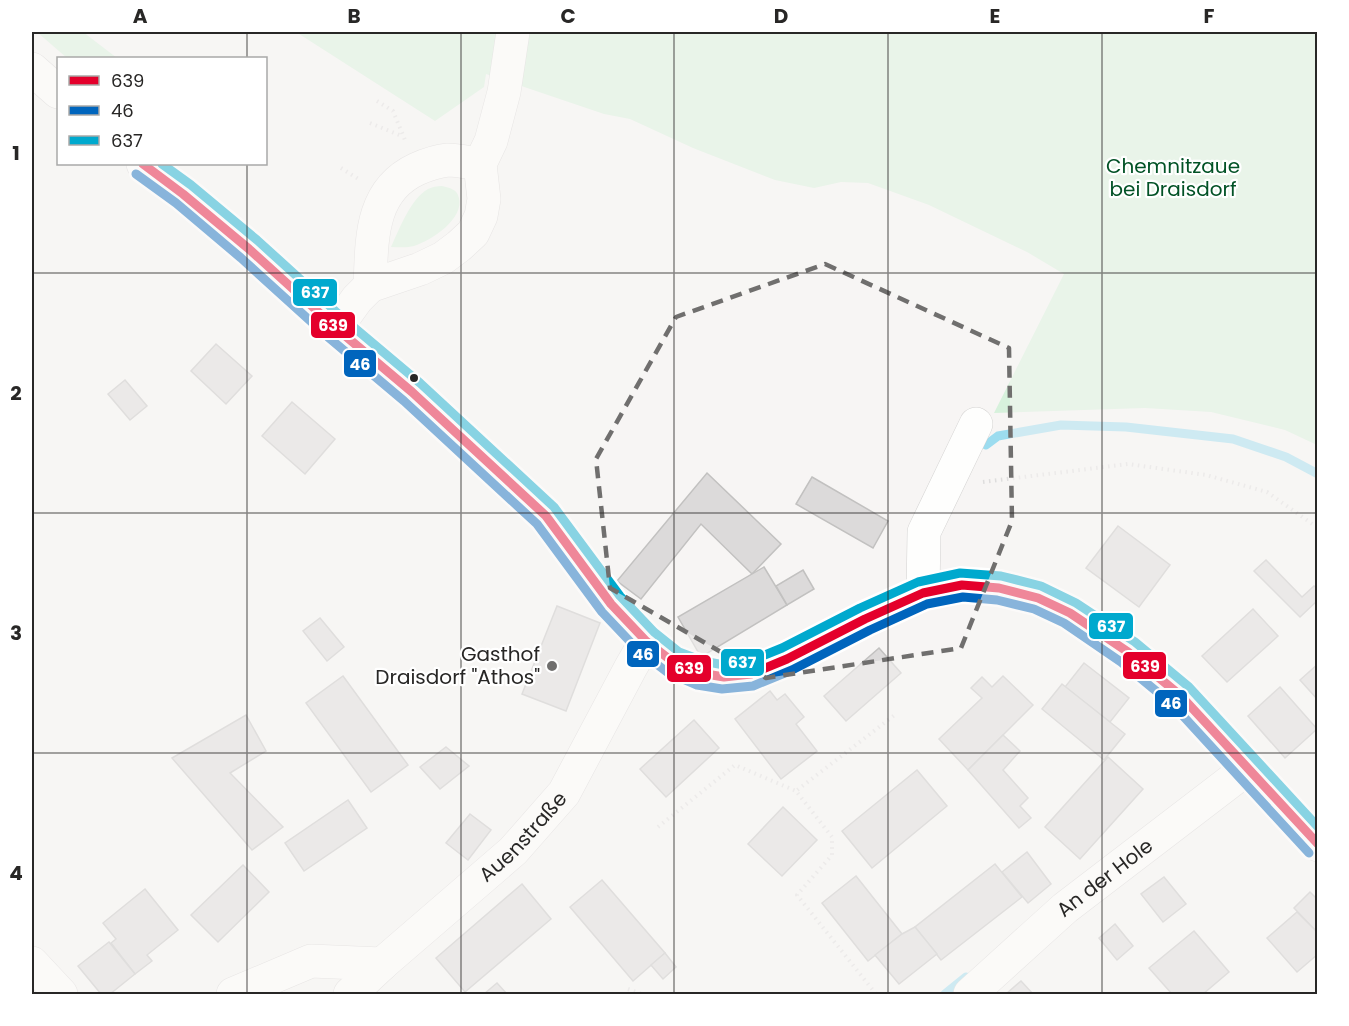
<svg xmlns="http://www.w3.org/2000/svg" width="1349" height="1026" font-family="Poppins,sans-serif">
<rect width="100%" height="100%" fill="#f7f5f4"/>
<g fill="#d7f1dc">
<polygon points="37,32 83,32 117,58 67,58"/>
<polygon points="296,32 1317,32 1317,445 1285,430 1211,412 1145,408 994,413 1064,274 1027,252 929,205 868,183 841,182 814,188 775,180 693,148 630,119 604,114 486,74 484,87 435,121"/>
<path d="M442 186C450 188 457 189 459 198 464 219 432 240 414 246 407 248 398 247 391 247 399 230 411 198 428 189 432 187 437 186 442 186Z"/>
</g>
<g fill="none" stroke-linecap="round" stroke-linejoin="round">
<g stroke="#9cdcef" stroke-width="9">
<polyline points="986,445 998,436 1061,425 1126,427 1233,439 1286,457 1318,474"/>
<polyline points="945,994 966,977"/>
</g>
</g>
<g fill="#dcdada" stroke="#c2c1c0" stroke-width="1.5">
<polygon points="216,344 252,376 226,404 191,371"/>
<polygon points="125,380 147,406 130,420 108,394"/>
<polygon points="292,402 335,439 305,474 262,436"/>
<polygon points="707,473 781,544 752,574 701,524 641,599 617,581"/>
<polygon points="812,477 888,521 873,548 796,504"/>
<polygon points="1118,526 1170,565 1139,607 1086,568"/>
<polygon points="1266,560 1302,597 1314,586 1318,589 1318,600 1300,617 1254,571"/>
<polygon points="764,567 787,605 701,657 678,617"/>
<polygon points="803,570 814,589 787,605 776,586"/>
<polygon points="557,606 600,623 566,711 522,694"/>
<polygon points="1253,609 1278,636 1227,682 1202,656"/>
<polygon points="320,618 344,647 327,661 303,631"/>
<polygon points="879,648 901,673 846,721 824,696"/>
<polygon points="1084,663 1129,698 1110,722 1065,687"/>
<polygon points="1318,664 1318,700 1300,680"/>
<polygon points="343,676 408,765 371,792 306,703"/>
<polygon points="1003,676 1033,705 968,770 939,739 982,698 971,688 982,677 992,687"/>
<polygon points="1062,684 1125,734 1104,760 1042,709"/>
<polygon points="1280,687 1317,729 1285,758 1248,716"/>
<polygon points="770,691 777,700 785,694 804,717 796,724 817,751 781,779 735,719"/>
<polygon points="246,715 266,751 230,773 283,827 252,850 172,758"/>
<polygon points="694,720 719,748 666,797 640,769"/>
<polygon points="1003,735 1020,751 1003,770 1028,798 1020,806 1031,818 1019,828 968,770"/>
<polygon points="446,747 469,766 440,789 420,767"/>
<polygon points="1108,757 1143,789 1080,859 1045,827"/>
<polygon points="917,770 947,806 872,868 842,831"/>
<polygon points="348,800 367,828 304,871 285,843"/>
<polygon points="783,807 817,840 782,876 748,844"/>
<polygon points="470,814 491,830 468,860 446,843"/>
<polygon points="1027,852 1051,884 1028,903 1002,872"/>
<polygon points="995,864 1022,897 941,960 915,927"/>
<polygon points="243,865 269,892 218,942 191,915"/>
<polygon points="856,876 902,934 868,961 822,903"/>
<polygon points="1164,877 1186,904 1163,922 1141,894"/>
<polygon points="602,880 665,953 633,981 570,907"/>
<polygon points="522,884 551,919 465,992 436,958"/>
<polygon points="145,889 178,930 147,955 152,961 135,974 111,943 116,939 103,923"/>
<polygon points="1310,892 1318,900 1318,933 1294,908"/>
<polygon points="1297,912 1318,933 1318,954 1297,972 1267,938"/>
<polygon points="1115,924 1133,946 1117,960 1099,938"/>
<polygon points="915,927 937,954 899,984 875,955 902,934"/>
<polygon points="1194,931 1229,972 1203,994 1172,994 1149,968"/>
<polygon points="109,942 135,974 110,994 101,994 78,966"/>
<polygon points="665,953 676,967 663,979 651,965"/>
<polygon points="1021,981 1033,994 1006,994"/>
<polygon points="497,983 507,994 484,994"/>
</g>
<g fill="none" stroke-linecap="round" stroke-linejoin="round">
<g stroke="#d3d2d1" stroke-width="34">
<g id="minor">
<path d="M370 286C372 242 369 191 417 169 426 165 438 161 448 160 459 160 470 163 480 164"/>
<polyline points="336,328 357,299 370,286 420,269 443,258 459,246 473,233 481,216 484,199 480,164 491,141 504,92 513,32"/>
<polyline points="923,593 924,532 976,424"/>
<polyline points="32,963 61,994"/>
<polyline points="233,994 311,961 382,964"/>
<path id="s1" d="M350 994 382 964 513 851 564 793 631 667 646 641"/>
<path id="s2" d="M970 994 1065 908 1248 768"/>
</g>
</g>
<g stroke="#d3d2d1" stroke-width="34">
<g id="major">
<polyline points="32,69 58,92"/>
<polyline points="143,164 183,194 249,249 336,328 412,392 546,516 611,604 646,641 673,662 700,673 724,677 751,674 787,659 865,619 923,593 962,585 999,588 1038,598 1070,613 1128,652 1181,696 1318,845"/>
</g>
</g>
<g stroke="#dedddd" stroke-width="4" stroke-dasharray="1.5 4.5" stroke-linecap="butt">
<polyline points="377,101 393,111 405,140"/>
<polyline points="370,123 402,136"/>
<polyline points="341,168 360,180"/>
<polyline points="983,482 1128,464 1206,475 1267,492 1318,528"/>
<polyline points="658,827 735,765 796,791"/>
<polyline points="628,989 642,994"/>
<polyline points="876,994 797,895 832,855 832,837 796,791 896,714"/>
</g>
<use href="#minor" stroke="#fefefd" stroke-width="33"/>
<use href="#major" stroke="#fefefd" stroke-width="33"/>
<g stroke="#fff" stroke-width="14">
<polyline id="bus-1" points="143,164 183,194 249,249 336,328 412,392 546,516 611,604 646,641 673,662 700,673 724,677 751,674 787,659 865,619 923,593 962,585 999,588 1038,598 1070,613 1128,652 1181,696 1318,844"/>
</g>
<g stroke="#fff" stroke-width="14">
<polyline id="bus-2" points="136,174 176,203 241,258 328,337 404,401 537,524 602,612 638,650 667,672 697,685 722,689 753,686 792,670 870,630 927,604 963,597 997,600 1034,609 1064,623 1121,662 1173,705 1309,853"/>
</g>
<g stroke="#fff" stroke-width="14">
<polyline id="bus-3" points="162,164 191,185 257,240 344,319 420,383 554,507 620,596 654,632 679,652 703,661 724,665 748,662 782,648 860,608 918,582 960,573 1001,576 1041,586 1076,603 1135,642 1189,687 1318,827"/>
</g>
<use href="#bus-1" stroke="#e4002b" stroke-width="9"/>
<use href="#bus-2" stroke="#0065bd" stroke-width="9"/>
<use href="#bus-3" stroke="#00a9ce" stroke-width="9"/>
</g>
<path d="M0 0H1349V1026H0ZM825 264 1009 348 1012 521 961 648 766 678 610 588 596 459 676 317Z" fill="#f7f5f4" fill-opacity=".55" fill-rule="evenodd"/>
<path fill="none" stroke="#706f6e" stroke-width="4.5" stroke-dasharray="12 8" stroke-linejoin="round" d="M825 264 1009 348 1012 521 961 648 766 678 610 588 596 459 676 317Z"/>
<path fill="none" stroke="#282726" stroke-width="1.5" stroke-opacity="0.55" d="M247 32V58M461 32V994M674 32V994M888 32V994M1102 32V994M247 164V994M32 273H1318M32 513H1318M32 753H1318"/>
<circle fill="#282726" stroke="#fff" stroke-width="2" cx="414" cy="378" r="5"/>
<circle fill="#706f6e" stroke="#fff" stroke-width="2" cx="552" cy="666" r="6"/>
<g text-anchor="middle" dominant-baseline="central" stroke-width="4.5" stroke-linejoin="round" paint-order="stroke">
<g font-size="20" fill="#025226" stroke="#fff">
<text x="1173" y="166">Chemnitzaue<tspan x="1173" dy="23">bei Draisdorf</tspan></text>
</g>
<g font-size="20" fill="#282726" stroke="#fff" text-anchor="end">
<text x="540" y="654">Gasthof<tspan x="540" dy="23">Draisdorf "Athos"</tspan></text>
</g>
<g font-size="20" fill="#282726" stroke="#fff">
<text stroke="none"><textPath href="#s1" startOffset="234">Auenstraße</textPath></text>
<text stroke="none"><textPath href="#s2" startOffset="178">An der Hole</textPath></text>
</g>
</g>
<g stroke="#fff" stroke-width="2">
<rect x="292" y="278" width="46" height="29" rx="6" fill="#00a9ce"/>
<rect x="310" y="311" width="46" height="28" rx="6" fill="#e4002b"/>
<rect x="343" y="349" width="34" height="29" rx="6" fill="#0065bd"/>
<rect x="1088" y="612" width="46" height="28" rx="6" fill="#00a9ce"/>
<rect x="626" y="640" width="34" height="28" rx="6" fill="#0065bd"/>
<rect x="720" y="648" width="45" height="29" rx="6" fill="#00a9ce"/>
<rect x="1122" y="651" width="45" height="29" rx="6" fill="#e4002b"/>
<rect x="666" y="654" width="46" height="29" rx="6" fill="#e4002b"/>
<rect x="1154" y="689" width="34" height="29" rx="6" fill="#0065bd"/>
</g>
<g font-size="16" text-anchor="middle" font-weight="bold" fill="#fff">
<text x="315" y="298">637</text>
<text x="333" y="331">639</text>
<text x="360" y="370">46</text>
<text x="1111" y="632">637</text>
<text x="643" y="660">46</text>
<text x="742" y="668">637</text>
<text x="1145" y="672">639</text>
<text x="689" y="674">639</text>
<text x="1171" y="709">46</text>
</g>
<rect width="1349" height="1026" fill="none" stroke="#ffffff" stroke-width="66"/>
<rect x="57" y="57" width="210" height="108" fill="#ffffff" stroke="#a9a9a8" stroke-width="1.5"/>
<rect x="69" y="76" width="30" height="9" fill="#e4002b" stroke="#a9a9a8" stroke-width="1.5"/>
<text x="111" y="87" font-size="18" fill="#282726">639</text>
<rect x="69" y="106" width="30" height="9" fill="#0065bd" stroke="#a9a9a8" stroke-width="1.5"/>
<text x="111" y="117" font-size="18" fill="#282726">46</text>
<rect x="69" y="136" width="30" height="9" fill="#00a9ce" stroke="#a9a9a8" stroke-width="1.5"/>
<text x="111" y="147" font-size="18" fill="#282726">637</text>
<rect x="33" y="33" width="1283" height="960" fill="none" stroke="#282726" stroke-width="2"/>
<g font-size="20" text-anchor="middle" font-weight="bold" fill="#282726">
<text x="140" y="23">A</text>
<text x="354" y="23">B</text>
<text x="568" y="23">C</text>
<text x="781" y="23">D</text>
<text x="995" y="23">E</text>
<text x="1209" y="23">F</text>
<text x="16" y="160">1</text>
<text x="16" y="400">2</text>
<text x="16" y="640">3</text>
<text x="16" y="880">4</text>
</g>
</svg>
